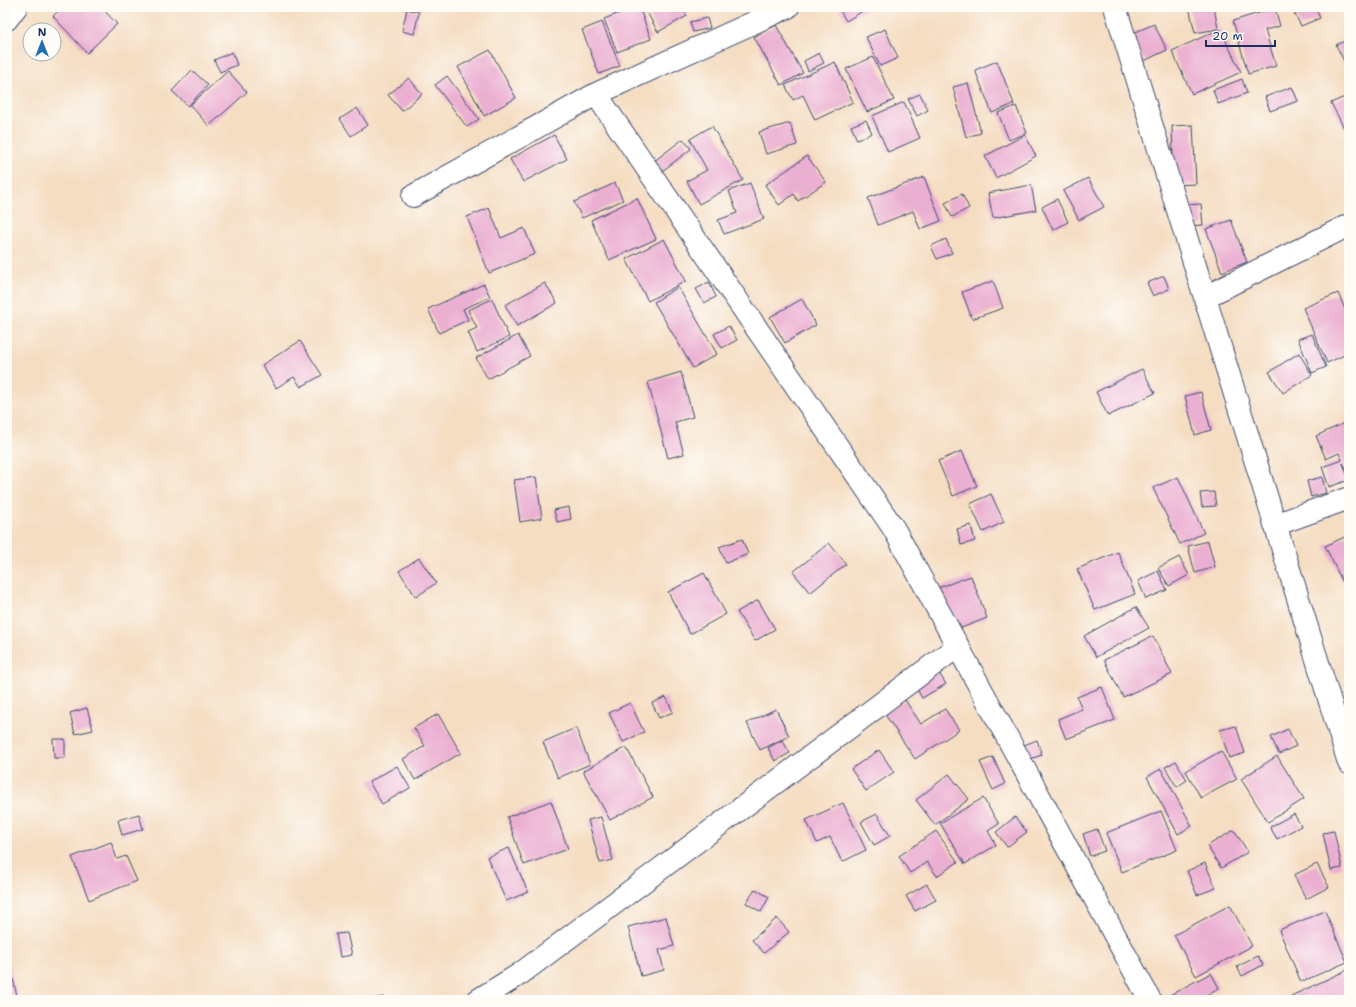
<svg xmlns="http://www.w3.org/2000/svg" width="1356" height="1007" font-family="'Shantell Sans',sans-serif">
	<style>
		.building { fill: #ebafd1 }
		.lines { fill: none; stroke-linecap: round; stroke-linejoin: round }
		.minor-casing { stroke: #3c496d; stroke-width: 24 }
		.minor { stroke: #fff; stroke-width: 22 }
	</style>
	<rect width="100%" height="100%" fill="#fdfcf7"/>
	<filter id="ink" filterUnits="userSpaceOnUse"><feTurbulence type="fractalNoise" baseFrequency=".025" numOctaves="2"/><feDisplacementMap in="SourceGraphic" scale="8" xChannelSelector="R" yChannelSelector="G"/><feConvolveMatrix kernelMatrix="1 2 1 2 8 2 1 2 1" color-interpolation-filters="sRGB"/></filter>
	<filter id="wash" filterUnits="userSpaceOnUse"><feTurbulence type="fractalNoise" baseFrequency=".012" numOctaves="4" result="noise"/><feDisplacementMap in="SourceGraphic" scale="16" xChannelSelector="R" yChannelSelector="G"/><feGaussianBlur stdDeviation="0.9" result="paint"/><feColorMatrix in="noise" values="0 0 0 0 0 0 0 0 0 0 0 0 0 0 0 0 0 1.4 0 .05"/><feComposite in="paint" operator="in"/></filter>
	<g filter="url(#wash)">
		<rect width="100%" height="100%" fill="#f5ddc2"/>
		<g id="blocks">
			<path class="building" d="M63,7H101L117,24L87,53L53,16Z
				M606,7H616L608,11Z
				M635,7H639L651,39L617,52L604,19Z
				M644,7H682L687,16L658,32Z
				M838,7H867L868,8L846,21Z
				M1189,7H1214L1218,29L1195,33Z
				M1291,7H1315L1320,18L1301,26Z
				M1275,8L1280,26L1265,30L1276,66L1248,74L1233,21Z
				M407,9L419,12L414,34L402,31Z
				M707,18L710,28L693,32L690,22Z
				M602,22L620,66L599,74L582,30Z
				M1154,24L1167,50L1144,61L1131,34Z
				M776,25L803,73L781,85L754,37Z
				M885,29L898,58L880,66L866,37Z
				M1220,29L1241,72L1192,94L1172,51Z
				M1349,39V69H1348L1336,45Z
				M490,50L516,98L484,116L458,67Z
				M232,52L237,65L220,72L214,60Z
				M819,53L824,63L808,71L804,61Z
				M873,57L894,100L867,112L846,69Z
				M997,61L1014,104L992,113L975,70Z
				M835,62L853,102L815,120L803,95L793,100L785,85Z
				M192,70L208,85L188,106L172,91Z
				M228,71L247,92L209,126L190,105Z
				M447,76L479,119L467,127L435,85Z
				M409,78L422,94L402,111L388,95Z
				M1242,79L1247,93L1218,104L1213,90Z
				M968,83L981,133L966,137L953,87Z
				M1292,87L1298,101L1270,111L1265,97Z
				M920,94L928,110L917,116L908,99Z
				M1349,95V126L1344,128L1331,103Z
				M904,102L920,138L888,152L872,116Z
				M1016,106L1027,133L1009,140L998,113Z
				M357,108L368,125L351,136L340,119Z
				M866,120L872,133L857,140L851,126Z
				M790,123L797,145L766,154L759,132Z
				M1193,125L1196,184L1174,185L1172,126Z
				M712,126L743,180L699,204L687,181L707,170L690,139Z
				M554,135L567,159L523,182L510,159Z
				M1025,135L1036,156L996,178L985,156Z
				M683,139L691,149L661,172L653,162Z
				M807,156L826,182L798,201L794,194L779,205L765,185Z
				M924,177L941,221L920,229L913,211L878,225L868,198Z
				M1088,178L1104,207L1079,220L1063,191Z
				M615,183L623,200L582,218L574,202Z
				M750,183L764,219L724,234L718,220L737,213L729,191Z
				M1031,185L1036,210L993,218L988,193Z
				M962,194L969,208L952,217L945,203Z
				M637,198L656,239L609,260L591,220Z
				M1057,199L1068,222L1053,230L1042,207Z
				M1201,204L1203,225L1185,226L1183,205Z
				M489,208L501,238L524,228L535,254L489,273L467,217Z
				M1231,220L1247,262L1222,272L1206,229Z
				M664,239L686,281L648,301L626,259Z
				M946,239L952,253L937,259L931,246Z
				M1164,276L1169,289L1153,296L1147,283Z
				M993,281L1003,308L972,319L962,292Z
				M709,282L716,297L704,303L696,289Z
				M545,283L557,303L517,326L505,305Z
				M484,284L490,297L463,309L468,320L439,333L428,309Z
				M678,287L717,354L693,368L654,302Z
				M1338,293L1349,318V353L1327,363L1303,308Z
				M492,299L509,337L477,352L468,332L477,328L468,310Z
				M802,299L816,325L785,343L770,317Z
				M729,326L737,340L722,348L714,334Z
				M1312,334L1326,367L1312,373L1298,339Z
				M518,335L530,356L488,379L476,358Z
				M300,341L322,375L301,387L294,377L276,388L262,365Z
				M1299,353L1312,375L1283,393L1269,372Z
				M1142,369L1155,393L1108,416L1096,392Z
				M681,372L693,417L675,422L684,454L668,458L648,382Z
				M1201,392L1211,430L1195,435L1185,396Z
				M1349,421V469L1347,470L1343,463L1349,480L1329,487L1322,467L1342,460L1339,453L1326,459L1316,436Z
				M962,451L977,486L953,496L938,461Z
				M536,477L542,518L520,522L514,480Z
				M1178,477L1204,533L1180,544L1153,488Z
				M1322,477L1326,493L1311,497L1307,481Z
				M1214,492L1216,506L1202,507L1200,493Z
				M991,494L1004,522L983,532L970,504Z
				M569,507L571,519L557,522L554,510Z
				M971,525L975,541L961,545L957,529Z
				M1349,535V578L1342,581L1325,546Z
				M742,539L748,554L726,563L719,547Z
				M1208,541L1215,567L1195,573L1188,546Z
				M829,543L846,564L810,593L793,572Z
				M1118,552L1135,594L1095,610L1077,569Z
				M1179,557L1189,575L1169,586L1158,568Z
				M419,558L436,583L416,597L399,571Z
				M1158,571L1167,590L1146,599L1138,581Z
				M704,573L726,614L690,634L668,592Z
				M971,576L987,618L951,632L935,589Z
				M758,600L775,629L755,641L737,612Z
				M1136,607L1149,628L1096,657L1084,636Z
				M1153,636L1172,674L1123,697L1104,660Z
				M937,670L946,684L922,698L914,684Z
				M1102,687L1115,720L1066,739L1058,719L1082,709L1077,697Z
				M666,697L673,712L659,718L652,703Z
				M905,700L921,724L945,709L959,730L915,759L884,713Z
				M630,703L644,732L623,742L609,713Z
				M87,708L93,730L75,734L70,713Z
				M776,709L789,736L760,750L747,723Z
				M438,714L461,753L415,780L403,759L425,746L414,728Z
				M1236,726L1245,753L1229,758L1220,730Z
				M576,728L590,764L558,778L543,742Z
				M1288,729L1296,746L1279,754L1271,737Z
				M53,739H65V758H54Z
				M782,740L790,753L775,761L768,748Z
				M1037,740L1042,755L1030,759L1024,745Z
				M626,747L653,797L610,820L583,771Z
				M879,750L894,772L866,791L851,769Z
				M1221,751L1237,779L1201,798L1186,771Z
				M1277,756L1304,799L1268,822L1241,779Z
				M993,757L1005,784L993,790L980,762Z
				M1176,761L1187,780L1177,787L1165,767Z
				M397,766L410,788L382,804L369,782Z
				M1161,769L1192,826L1178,834L1147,777Z
				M949,774L969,799L935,825L916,800Z
				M983,798L999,824L988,831L996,845L965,864L940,823Z
				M551,801L568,849L524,865L507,817Z
				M843,803L866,850L842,862L830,837L817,843L806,820Z
				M1161,811L1177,850L1122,872L1106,833Z
				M139,814L143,829L122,835L118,820Z
				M877,814L890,836L874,845L861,822Z
				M1294,814L1301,826L1277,839L1270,827Z
				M601,817L613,860L600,863L588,820Z
				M1015,817L1027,832L1007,847L996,832Z
				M1097,829L1105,851L1090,856L1083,834Z
				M1234,830L1248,852L1221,868L1207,846Z
				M936,831L958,862L937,876L927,862L910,873L899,856Z
				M1334,831L1342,868L1331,870L1323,833Z
				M111,842L117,859L126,856L137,881L89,900L72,857Z
				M509,848L528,892L506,901L487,857Z
				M1205,863L1216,888L1197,895L1187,871Z
				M1317,864L1329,887L1306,899L1294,875Z
				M927,884L936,900L915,911L906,896Z
				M755,889L769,897L761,912L746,903Z
				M1230,905L1252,946L1196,976L1174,935Z
				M1325,911L1347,962L1301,982L1279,930Z
				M666,917L674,946L659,950L664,970L641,976L628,927Z
				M777,918L789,932L764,953L752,940Z
				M347,933L352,955L340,957L336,934Z
				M1258,956L1263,965L1242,976L1237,967Z
				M7,958H8L18,1000H7Z
				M1347,970L1349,974V1000H1293L1291,996Z
				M1211,973L1219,988L1197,1000H1170L1168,996Z
				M384,997V1000H369V999Z"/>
		</g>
	</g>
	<g filter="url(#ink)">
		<use href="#blocks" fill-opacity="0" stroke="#3c496d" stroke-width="1"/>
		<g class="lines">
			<defs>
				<path id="minor" d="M1115,7L1349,763
					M7,19L16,7
					M596,94L894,529L1150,1000
					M413,196L596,94L788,7
					M1205,297L1349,225
					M1275,525L1349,498
					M478,1000L520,974L958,646"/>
			</defs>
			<use href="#minor" class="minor-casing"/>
			<use href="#minor" class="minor"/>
		</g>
	</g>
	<rect width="1356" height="1007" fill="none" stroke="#fdfcf7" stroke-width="24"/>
	<g transform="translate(42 42)"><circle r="19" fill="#fdfcf7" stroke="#a3aaba"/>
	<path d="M0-3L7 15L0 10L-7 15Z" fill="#1f6fb2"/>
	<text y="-6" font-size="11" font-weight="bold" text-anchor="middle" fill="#1b2f5e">N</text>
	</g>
	<path d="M1206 40v6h69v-6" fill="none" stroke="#1b2f5e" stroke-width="2"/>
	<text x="1212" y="40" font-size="12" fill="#1b2f5e" stroke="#fdfcf7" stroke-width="3" paint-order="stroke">20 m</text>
</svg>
